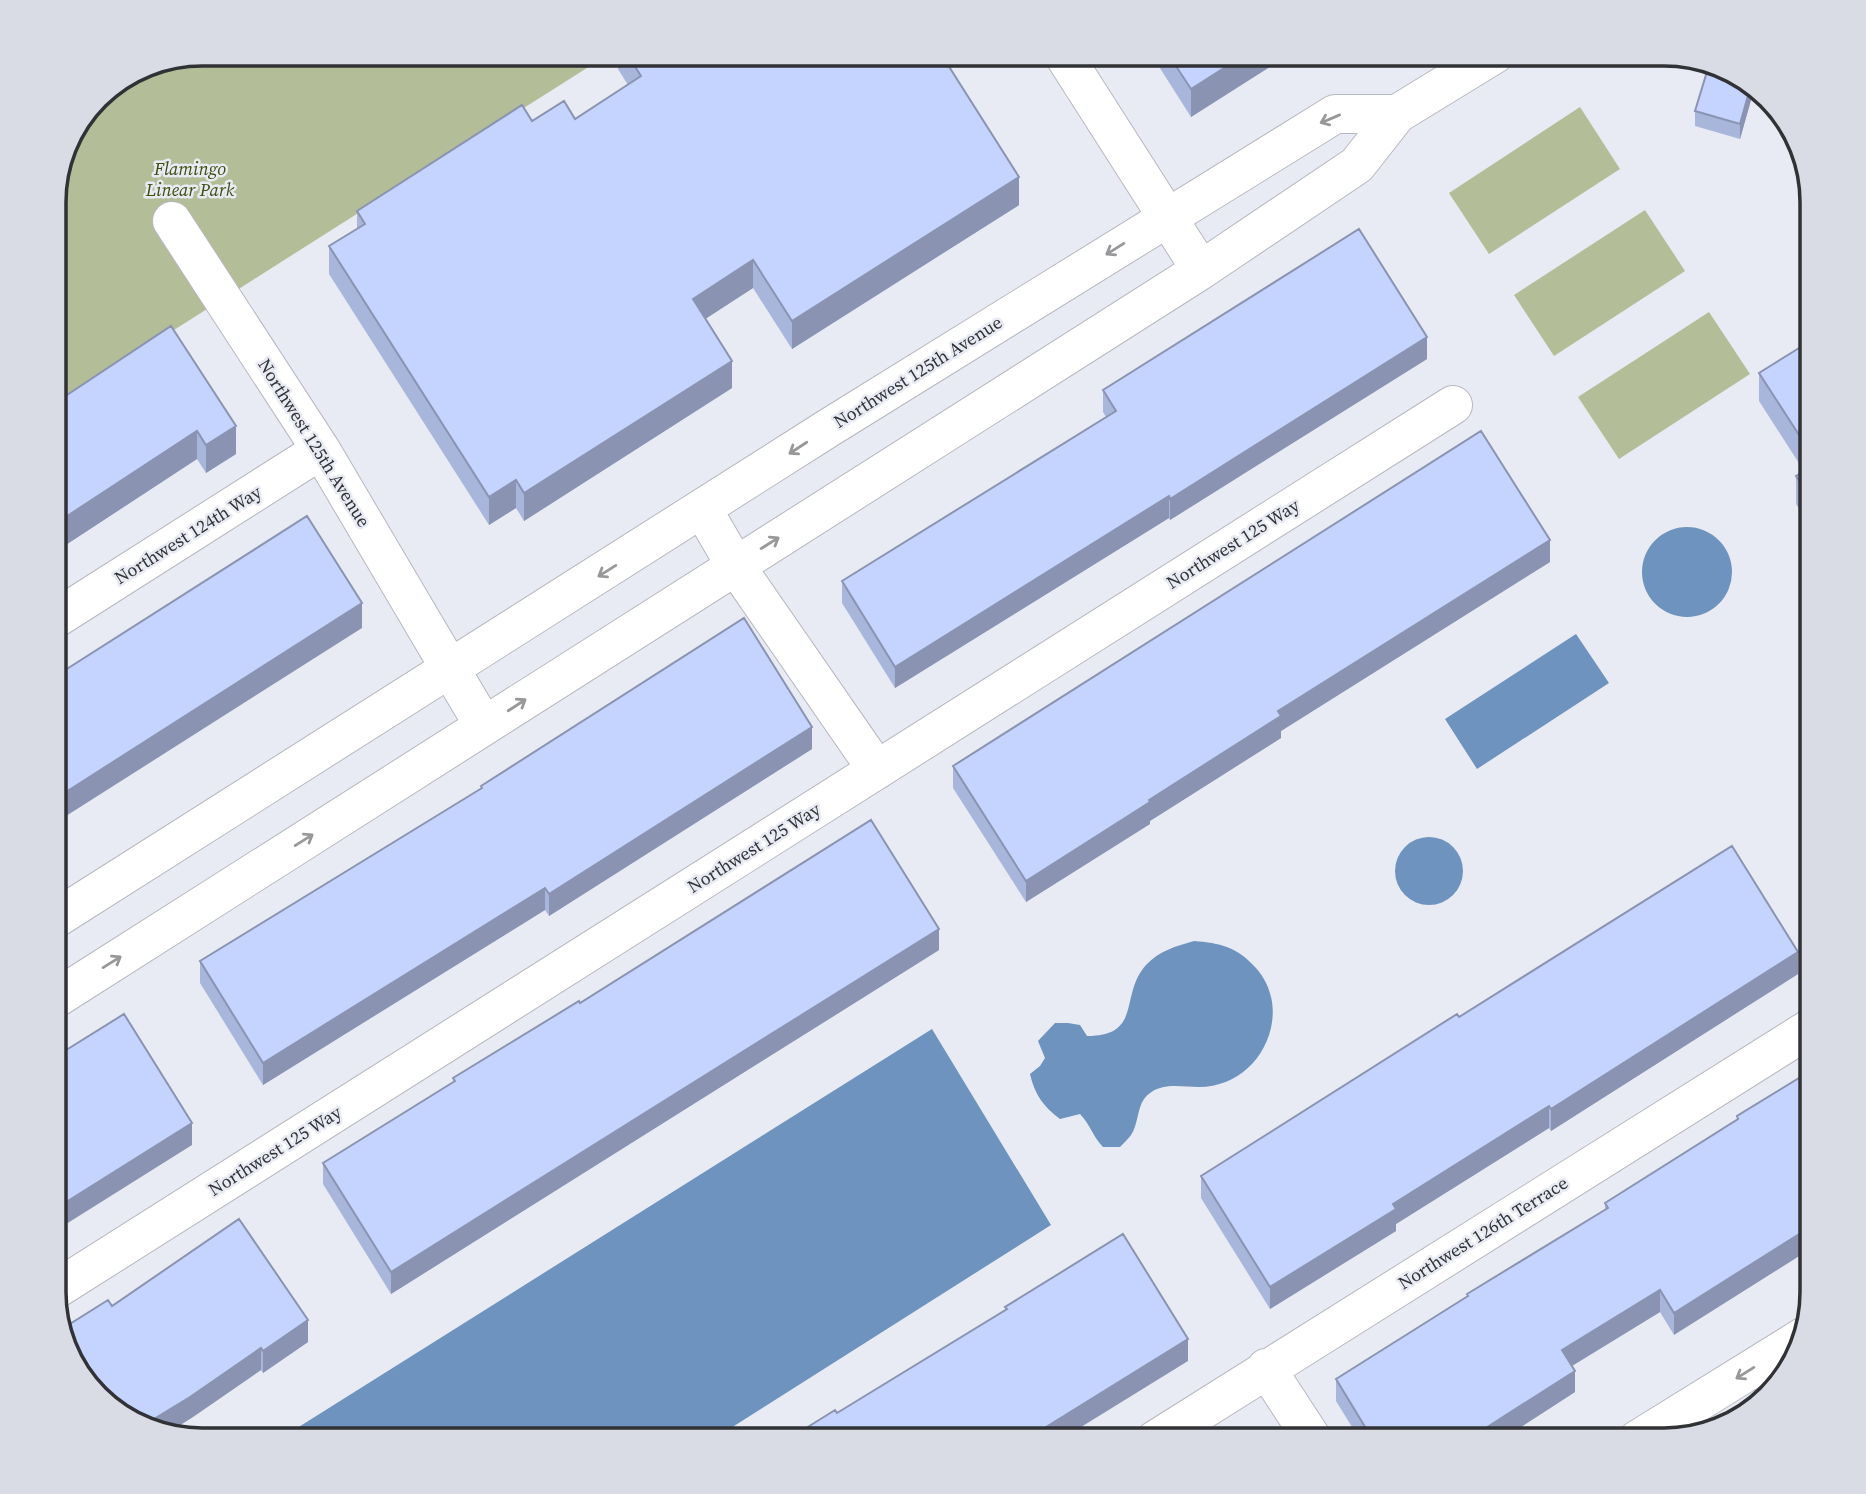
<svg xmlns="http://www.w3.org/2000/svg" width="1866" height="1494" font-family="'Source Serif 4',serif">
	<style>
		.green { fill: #b3bd98 }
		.water { fill: #6d93be }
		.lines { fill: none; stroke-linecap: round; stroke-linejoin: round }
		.minor-casing { stroke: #b5b8bf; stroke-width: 40 }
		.minor { stroke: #fff; stroke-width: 38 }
		.wall { fill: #a9b6db }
		.shaded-wall { fill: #8a94b2 }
		.building { fill: #c5d4ff; stroke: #8a94b2; stroke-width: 2 }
		.oneway { stroke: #98989a }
		.labels { text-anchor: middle; stroke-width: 5; stroke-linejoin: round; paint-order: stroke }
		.park-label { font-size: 18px; font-style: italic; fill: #404c0b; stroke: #e8ebf3 }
		.street-label { font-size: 18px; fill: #313235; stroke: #e8ebf3 }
		.rim { fill: none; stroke: #313235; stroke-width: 3.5 }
	</style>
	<rect width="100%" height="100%" fill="#e8ebf3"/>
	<path class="green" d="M203,54H609L103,375L55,401V192L70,137L104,91L146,65Z
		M1580,107L1620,169L1489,254L1449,193Z
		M1645,210L1685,271L1554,356L1514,295Z
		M1709,312L1750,374L1619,459L1578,397Z"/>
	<path class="water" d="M1642 572a45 45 0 1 1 90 0a45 45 0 1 1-90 0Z
		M1576,634L1609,683L1477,769L1445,719Z
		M1395 871a34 34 0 1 1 68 0a34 34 0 1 1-68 0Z
		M1194,941C1220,943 1237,947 1255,967C1269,982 1275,1002 1272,1022C1267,1058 1237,1087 1199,1087C1180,1087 1158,1081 1144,1099C1137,1109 1138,1125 1131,1135C1128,1139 1124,1143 1120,1147H1103C1093,1137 1090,1124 1080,1114L1060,1119C1043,1106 1035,1095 1030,1074L1040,1066L1045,1058L1038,1041L1055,1023H1068L1080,1025L1087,1036C1143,1036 1119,995 1146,965C1159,951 1176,946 1194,941Z
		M932,1029L1051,1225L712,1440H278Z"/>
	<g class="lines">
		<defs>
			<path id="minor" d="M1063,54L1201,270
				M172,221L321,450L484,726
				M703,510L735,565L877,770
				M55,619L321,450
				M55,919L830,427L1335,114H1397
				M55,999L1201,270L1357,165L1397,114L1495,54
				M55,1290L1453,405
				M1266,1368L1313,1440
				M1155,1440L1812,1027
				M1637,1440L1803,1337"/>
		</defs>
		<use href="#minor" class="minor-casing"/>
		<use href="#minor" class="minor"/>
	</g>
	<path class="wall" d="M618,54H941L1019,205L792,349L753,288L705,319L732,388L524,521L516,508L489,525L329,274V246L357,229V211L532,121L575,119L628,85L618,69Z
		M1151,54H1290L1191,117Z
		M1753,86V93L1740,139L1695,126V111Z
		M171,326L236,454L206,473L197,459L55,552V403Z
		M1812,340V528L1796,504V476L1804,471L1759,401V373Z
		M1427,359L1170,520L1169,518L895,688L842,603V581L1106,417L1103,412V390Z
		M1550,562L1281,731V738L1150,821V824L1026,902L953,788V766Z
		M812,749L549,916L545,910L263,1085L200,983V961L481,789V786Z
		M939,950L391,1294L323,1184V1163L453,1082V1078L580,1003Z
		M1798,974L1551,1131L1549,1128L1396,1224V1231L1270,1309L1201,1198V1176L1459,1017Z
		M1812,1070L1674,1335L1660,1312L1572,1366L1575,1392L1501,1440H1360L1336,1401V1379L1467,1297V1294L1605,1210V1203L1737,1120V1116Z
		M112,1306L308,1342L263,1373L261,1370L190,1419Z"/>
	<path class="shaded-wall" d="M1246,54H1290L1191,117V89Z
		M1751,85L1753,86V93L1740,139V124Z
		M1019,177V205L792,349V321Z
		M753,260V288L693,327V299Z
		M1427,337V359L1170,520V499Z
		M732,361V388L524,521V493Z
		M236,426V454L206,473V445Z
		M197,431V459L55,552V524Z
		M516,480V508L489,525V497Z
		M1169,496V518L895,688V667Z
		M1550,540V562L1281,731V738L1150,821V824L1026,902V881L1149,800L1278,711Z
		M362,603V628L55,823V799Z
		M812,727V749L549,916V894Z
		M545,888V910L263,1085V1063Z
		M939,929V950L391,1294V1272Z
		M1798,952V974L1551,1131V1109Z
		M1549,1106V1128L1396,1224V1231L1270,1309V1287L1393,1204Z
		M192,1123V1145L55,1231V1209Z
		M1812,1226V1248L1674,1335V1313Z
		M1660,1290V1312L1562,1372V1350Z
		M308,1320V1342L263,1373V1351Z
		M1188,1339V1361L1060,1440H1034L1046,1427Z
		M261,1348V1370L190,1419L166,1434L155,1432L144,1425Z
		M1575,1371V1392L1501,1440H1467Z"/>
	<path class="building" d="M627,54H941L1019,177L792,321L753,260L693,299L732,361L524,493L516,480L489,497L329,246L365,224L357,211L522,105L532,121L564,101L575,119L641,76Z
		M1168,54H1246L1191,89Z
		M1709,65L1723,69L1751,85L1740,124L1695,111Z
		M1359,229L1427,337L1170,499L1169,496L895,667L842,581L1116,411L1103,390Z
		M171,326L236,426L206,445L197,431L55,524V403Z
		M1812,340V455L1759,373Z
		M1481,431L1550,540L1278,711L1281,716L1149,800L1150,802L1026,881L953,766Z
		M1812,466V500L1796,476Z
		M307,516L362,603L55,799V683L62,678L59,674Z
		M744,618L812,727L549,894L545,888L263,1063L200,961L482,788L481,786Z
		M871,820L939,929L391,1272L323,1163L455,1081L453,1078L579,1001L580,1003Z
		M1732,846L1798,952L1551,1109L1549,1106L1393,1204L1396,1209L1270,1287L1201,1176L1457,1014L1459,1017Z
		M124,1014L192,1123L55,1209V1057Z
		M1812,1070V1226L1674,1313L1660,1290L1562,1350L1575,1371L1467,1440H1373L1336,1379L1468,1296L1467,1294L1608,1208L1605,1203L1738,1119L1737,1116Z
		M239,1219L308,1320L263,1351L261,1348L190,1397L144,1425L105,1403L70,1357L62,1329L108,1300L112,1306Z
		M1123,1234L1188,1339L1046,1427L1048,1431L1034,1440H787L835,1410L837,1413L1007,1309L1005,1307Z"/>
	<defs><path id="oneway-shaft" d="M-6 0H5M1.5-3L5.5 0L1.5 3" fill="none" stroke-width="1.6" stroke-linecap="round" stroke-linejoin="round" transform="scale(1.75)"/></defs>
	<g class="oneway">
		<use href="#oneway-shaft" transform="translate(1330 119) rotate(157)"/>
		<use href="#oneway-shaft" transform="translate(1115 249) rotate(148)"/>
		<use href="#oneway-shaft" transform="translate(798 448) rotate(147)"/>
		<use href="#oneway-shaft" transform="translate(770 543) rotate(-32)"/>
		<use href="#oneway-shaft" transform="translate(607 571) rotate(148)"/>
		<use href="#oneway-shaft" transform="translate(517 705) rotate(-33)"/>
		<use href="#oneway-shaft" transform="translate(304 840) rotate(-32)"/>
		<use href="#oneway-shaft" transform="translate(112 962) rotate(-32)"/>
		<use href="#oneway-shaft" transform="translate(1745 1373) rotate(148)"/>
	</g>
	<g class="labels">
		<g class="park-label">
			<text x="190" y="175">Flamingo<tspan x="190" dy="21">Linear Park</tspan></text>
		</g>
		<g class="street-label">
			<text transform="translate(918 372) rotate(-32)" y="6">Northwest 125th Avenue</text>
			<text transform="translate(314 443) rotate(58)" y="6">Northwest 125th Avenue</text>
			<text transform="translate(188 535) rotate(-32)" y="6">Northwest 124th Way</text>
			<text transform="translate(1233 544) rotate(-32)" y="6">Northwest 125 Way</text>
			<text transform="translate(754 848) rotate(-32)" y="6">Northwest 125 Way</text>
			<text transform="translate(275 1151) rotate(-32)" y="6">Northwest 125 Way</text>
			<text transform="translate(1483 1233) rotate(-32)" y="6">Northwest 126th Terrace</text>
		</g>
	</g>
	<path d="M0 0H1866V1494H0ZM202 66H1664A136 136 0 0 1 1800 202V1292A136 136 0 0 1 1664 1428H202A136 136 0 0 1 66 1292V202A136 136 0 0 1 202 66Z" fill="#d9dce4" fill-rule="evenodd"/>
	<path class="rim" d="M202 66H1664A136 136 0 0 1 1800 202V1292A136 136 0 0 1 1664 1428H202A136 136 0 0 1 66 1292V202A136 136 0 0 1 202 66Z"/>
</svg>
